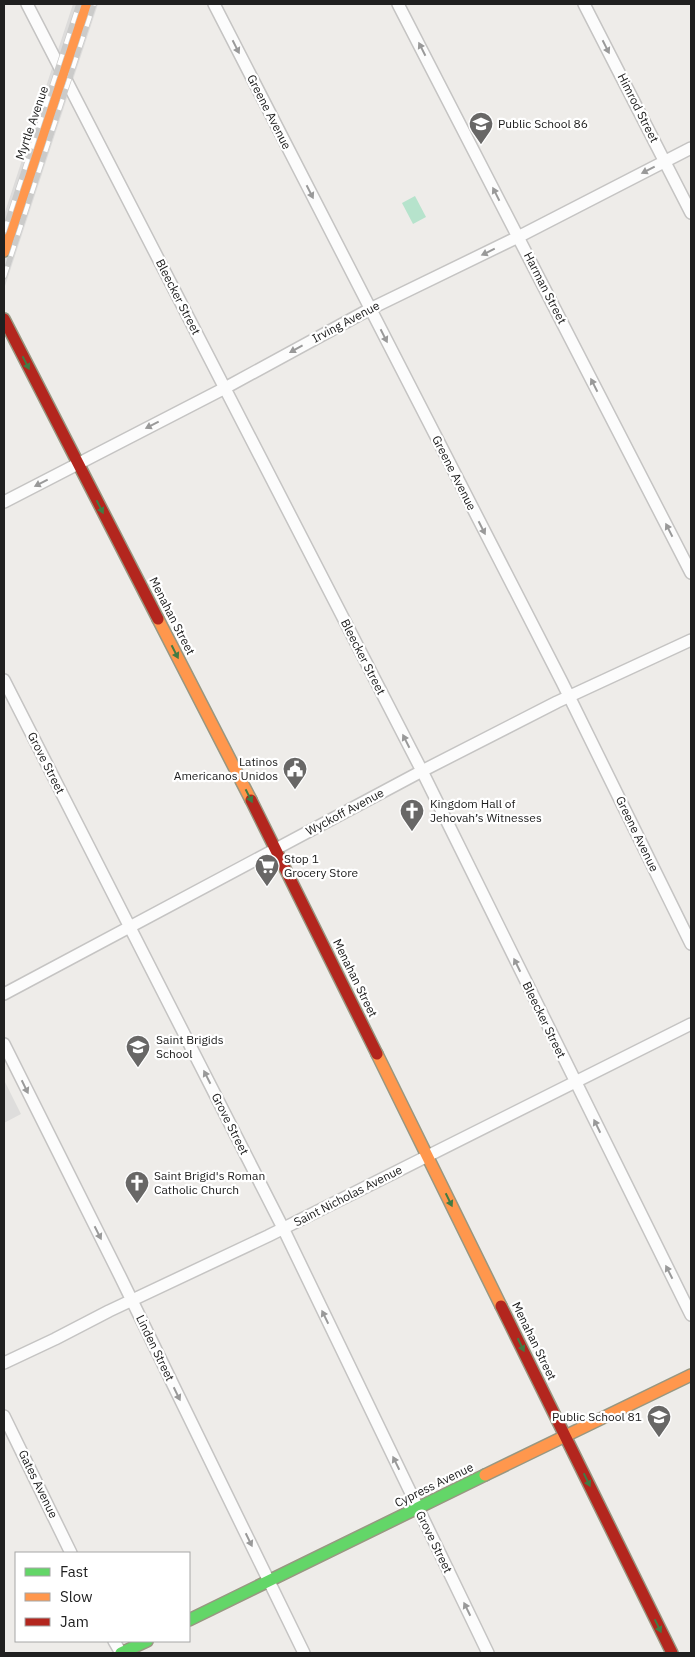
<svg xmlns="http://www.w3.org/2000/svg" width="695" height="1657" font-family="'IBM Plex Sans',sans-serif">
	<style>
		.pitch { fill: #b6e3cc }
		.parking { fill: #dedddc }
		.pier { fill: #dddcdb }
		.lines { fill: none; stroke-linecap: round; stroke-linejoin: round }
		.street-casing { stroke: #c5c4c3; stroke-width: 14 }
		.fast-casing { stroke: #989781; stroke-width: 14 }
		.slow-casing { stroke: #989781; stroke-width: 14 }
		.jam-casing { stroke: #989781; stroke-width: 14 }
		.street { stroke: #fcfcfc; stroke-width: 11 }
		.fast { stroke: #63d668; stroke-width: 11 }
		.slow { stroke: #ff974d; stroke-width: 11 }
		.jam { stroke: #b3261e; stroke-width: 11 }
		.rail-casing { stroke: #cbcbca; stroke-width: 5.5 }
		.rail { stroke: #fff; stroke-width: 4; stroke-dasharray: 11; stroke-linecap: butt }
		.oneway { fill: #999 }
		.oneway2 { fill: #427b44 }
		.labels { text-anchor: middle; stroke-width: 4.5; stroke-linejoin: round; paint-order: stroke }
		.street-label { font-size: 12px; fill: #202020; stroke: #fff }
		.poi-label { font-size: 12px; fill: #202020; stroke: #fff; text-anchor: start }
	</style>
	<rect width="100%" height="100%" fill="#eeece9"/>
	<path class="pitch" d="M415,196L426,217L413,224L402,203Z"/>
	<path class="parking" d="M4,1080L21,1114L4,1123Z"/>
	<path class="pier" d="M73,4H98L4,289V215Z"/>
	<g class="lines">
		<defs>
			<path id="street" d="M27,4L422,771L691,1315
				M214,4L562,682L691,944
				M398,4L691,573
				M584,4L691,213
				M4,502L225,388L370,309L518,237L691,148
				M4,680L283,1228L488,1653
				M4,994L422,771L557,702L691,640
				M4,1044L120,1276L304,1653
				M4,1363L55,1339L109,1311L268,1236L691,1024
				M4,1416L71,1553
				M114,1641L121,1653"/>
			<path id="fast" d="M189,1620L485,1475
				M121,1653L147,1641"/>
			<path id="slow" d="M4,251L86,4
				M158,619L251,800
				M377,1054L501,1306
				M485,1475L691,1375"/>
			<path id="jam" d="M4,319L158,619
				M251,800L377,1054
				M501,1306L672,1653"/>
		</defs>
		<use href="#street" class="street-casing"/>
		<use href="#fast" class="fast-casing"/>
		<use href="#slow" class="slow-casing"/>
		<use href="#jam" class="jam-casing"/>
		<use href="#street" class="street"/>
		<use href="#fast" class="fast"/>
		<use href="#slow" class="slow"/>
		<use href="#jam" class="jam"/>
		<defs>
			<path id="rail" d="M4,232L79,4
				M4,277L94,4"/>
		</defs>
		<use href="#rail" class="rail-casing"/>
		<use href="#rail" class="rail"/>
	</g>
	<defs><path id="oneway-solid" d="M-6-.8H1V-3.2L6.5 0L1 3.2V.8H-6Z" transform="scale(1.25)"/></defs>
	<g class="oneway">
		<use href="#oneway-solid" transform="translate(236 47) rotate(63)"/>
		<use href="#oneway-solid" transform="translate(606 47) rotate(63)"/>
		<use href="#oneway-solid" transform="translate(422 49) rotate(-117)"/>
		<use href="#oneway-solid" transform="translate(648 170) rotate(153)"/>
		<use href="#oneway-solid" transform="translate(310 192) rotate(63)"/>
		<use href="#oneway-solid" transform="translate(496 194) rotate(-117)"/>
		<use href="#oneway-solid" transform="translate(488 252) rotate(154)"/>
		<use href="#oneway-solid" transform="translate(384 336) rotate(63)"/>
		<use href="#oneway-solid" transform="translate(296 349) rotate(151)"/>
		<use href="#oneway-solid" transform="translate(594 385) rotate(-117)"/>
		<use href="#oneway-solid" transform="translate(152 425) rotate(153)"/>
		<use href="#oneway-solid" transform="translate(41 483) rotate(153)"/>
		<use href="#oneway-solid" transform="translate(482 528) rotate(63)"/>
		<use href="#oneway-solid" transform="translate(669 530) rotate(-117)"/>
		<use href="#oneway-solid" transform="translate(406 741) rotate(-117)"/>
		<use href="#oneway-solid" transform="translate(517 965) rotate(-116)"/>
		<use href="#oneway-solid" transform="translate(207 1077) rotate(-117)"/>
		<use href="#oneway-solid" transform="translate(25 1087) rotate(64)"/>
		<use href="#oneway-solid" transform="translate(597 1126) rotate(-116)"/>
		<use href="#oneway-solid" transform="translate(98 1233) rotate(63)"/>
		<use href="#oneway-solid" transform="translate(669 1272) rotate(-117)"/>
		<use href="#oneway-solid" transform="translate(325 1317) rotate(-116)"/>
		<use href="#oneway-solid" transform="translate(177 1394) rotate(64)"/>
		<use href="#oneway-solid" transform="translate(396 1463) rotate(-116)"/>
		<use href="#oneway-solid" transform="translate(249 1540) rotate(64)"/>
		<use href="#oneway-solid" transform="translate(467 1609) rotate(-116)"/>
	</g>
	<g class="oneway2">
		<use href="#oneway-solid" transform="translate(26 363) rotate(63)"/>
		<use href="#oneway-solid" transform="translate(100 507) rotate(63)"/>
		<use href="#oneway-solid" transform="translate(175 652) rotate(63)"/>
		<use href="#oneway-solid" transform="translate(249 796) rotate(63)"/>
		<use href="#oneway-solid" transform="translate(449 1200) rotate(64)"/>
		<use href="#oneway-solid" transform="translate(521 1345) rotate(64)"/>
		<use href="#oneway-solid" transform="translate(587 1480) rotate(64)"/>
		<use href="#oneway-solid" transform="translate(658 1626) rotate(64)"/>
	</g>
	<defs>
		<symbol id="school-pin" viewBox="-11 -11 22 30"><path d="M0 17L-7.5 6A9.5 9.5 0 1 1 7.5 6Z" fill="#686766" stroke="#fff"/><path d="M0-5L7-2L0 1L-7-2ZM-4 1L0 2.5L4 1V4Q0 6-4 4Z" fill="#fff"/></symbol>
		<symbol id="civic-pin" viewBox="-11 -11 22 30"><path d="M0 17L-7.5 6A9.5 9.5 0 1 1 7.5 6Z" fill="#686766" stroke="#fff"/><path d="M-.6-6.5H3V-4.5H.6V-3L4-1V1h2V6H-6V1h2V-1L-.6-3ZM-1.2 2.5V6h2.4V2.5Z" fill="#fff"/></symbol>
		<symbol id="church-pin" viewBox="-11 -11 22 30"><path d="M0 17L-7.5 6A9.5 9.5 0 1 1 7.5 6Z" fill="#686766" stroke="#fff"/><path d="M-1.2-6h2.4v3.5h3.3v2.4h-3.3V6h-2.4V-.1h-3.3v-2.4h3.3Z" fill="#fff"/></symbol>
		<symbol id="supermarket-pin" viewBox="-11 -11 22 30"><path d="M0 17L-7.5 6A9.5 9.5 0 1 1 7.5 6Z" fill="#686766" stroke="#fff"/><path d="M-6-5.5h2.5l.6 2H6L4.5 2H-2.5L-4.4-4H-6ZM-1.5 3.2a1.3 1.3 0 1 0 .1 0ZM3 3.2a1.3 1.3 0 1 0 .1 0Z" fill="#fff"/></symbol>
	</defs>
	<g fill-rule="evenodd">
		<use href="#school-pin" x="467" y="110" width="28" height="38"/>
		<use href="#civic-pin" x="281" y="755" width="28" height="38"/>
		<use href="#church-pin" x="398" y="797" width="28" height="38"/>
		<use href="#supermarket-pin" x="253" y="852" width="28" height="38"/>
		<use href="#school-pin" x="124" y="1033" width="28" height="38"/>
		<use href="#church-pin" x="123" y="1169" width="28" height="38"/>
		<use href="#school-pin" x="645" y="1403" width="28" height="38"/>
	</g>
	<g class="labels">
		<g class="street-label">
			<text transform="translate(638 108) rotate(63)" y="4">Himrod Street</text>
			<text transform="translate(269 112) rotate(63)" y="4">Greene Avenue</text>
			<text transform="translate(32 123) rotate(-71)" y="4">Myrtle Avenue</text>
			<text transform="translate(545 288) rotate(63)" y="4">Harman Street</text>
			<text transform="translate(178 297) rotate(63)" y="4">Bleecker Street</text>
			<text transform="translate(346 322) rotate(-28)" y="4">Irving Avenue</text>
			<text transform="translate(454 473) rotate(63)" y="4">Greene Avenue</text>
			<text transform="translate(172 616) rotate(63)" y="4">Menahan Street</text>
			<text transform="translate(363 657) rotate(63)" y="4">Bleecker Street</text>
			<text transform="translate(46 763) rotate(63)" y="4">Grove Street</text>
			<text transform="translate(345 812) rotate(-28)" y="4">Wyckoff Avenue</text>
			<text transform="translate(637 834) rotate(64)" y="4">Greene Avenue</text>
			<text transform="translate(355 978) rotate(64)" y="4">Menahan Street</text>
			<text transform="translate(544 1020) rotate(64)" y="4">Bleecker Street</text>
			<text transform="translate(230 1124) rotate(63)" y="4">Grove Street</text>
			<text transform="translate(348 1196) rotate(-27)" y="4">Saint Nicholas Avenue</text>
			<text transform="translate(534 1341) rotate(64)" y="4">Menahan Street</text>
			<text transform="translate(155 1348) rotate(64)" y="4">Linden Street</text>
			<text transform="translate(38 1484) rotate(64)" y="4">Gates Avenue</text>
			<text transform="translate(434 1485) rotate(-26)" y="4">Cypress Avenue</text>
			<text transform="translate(434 1542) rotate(64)" y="4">Grove Street</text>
		</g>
		<g class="poi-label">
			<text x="498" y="128">Public School 86</text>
			<text x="278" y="766" text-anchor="end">Latinos<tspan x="278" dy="14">Americanos Unidos</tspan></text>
			<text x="430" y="808">Kingdom Hall of<tspan x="430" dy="14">Jehovah’s Witnesses</tspan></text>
			<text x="284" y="863">Stop 1<tspan x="284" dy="14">Grocery Store</tspan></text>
			<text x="156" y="1044">Saint Brigids<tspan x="156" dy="14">School</tspan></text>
			<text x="154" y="1180">Saint Brigid's Roman<tspan x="154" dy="14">Catholic Church</tspan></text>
			<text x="642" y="1421" text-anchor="end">Public School 81</text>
		</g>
	</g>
	<rect width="695" height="1657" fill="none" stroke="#202020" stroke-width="10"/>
	<rect x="15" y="1552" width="175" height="90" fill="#ffffff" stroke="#a6a6a6"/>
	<rect x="25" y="1568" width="25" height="8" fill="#63d668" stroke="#a6a6a6"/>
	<text x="60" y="1577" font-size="15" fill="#202020">Fast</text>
	<rect x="25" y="1593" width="25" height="8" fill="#ff974d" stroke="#a6a6a6"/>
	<text x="60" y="1602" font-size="15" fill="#202020">Slow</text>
	<rect x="25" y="1618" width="25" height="8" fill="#b3261e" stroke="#a6a6a6"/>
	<text x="60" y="1627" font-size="15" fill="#202020">Jam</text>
</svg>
